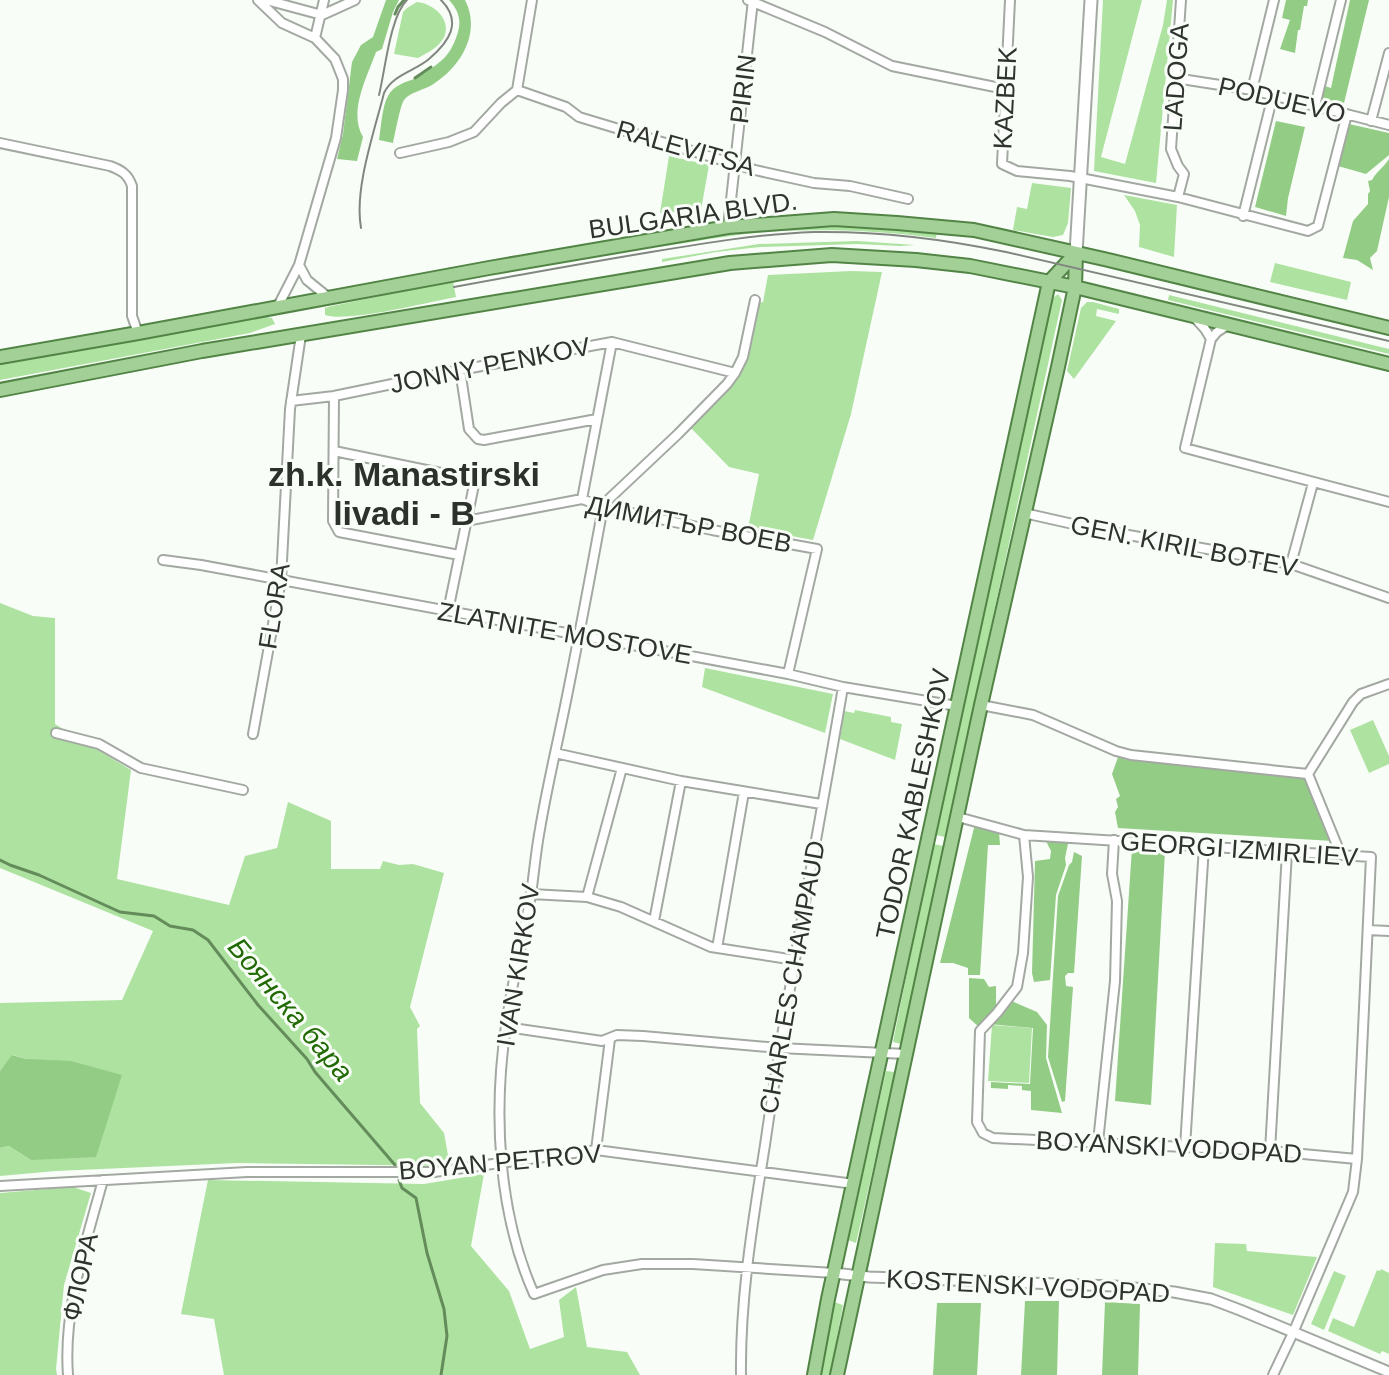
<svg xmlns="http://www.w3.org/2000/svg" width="1389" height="1375" font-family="Arial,sans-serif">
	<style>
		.green { fill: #aee2a1 }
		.forest { fill: #93cc85 }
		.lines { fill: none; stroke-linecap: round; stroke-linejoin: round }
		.stream { stroke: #648c5a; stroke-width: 3 }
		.minor-casing { stroke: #a3a9a2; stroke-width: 12 }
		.tertiary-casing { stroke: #a3a9a2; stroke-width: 13 }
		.secondary-casing { stroke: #a3a9a2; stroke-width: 15 }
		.primary-casing { stroke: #528446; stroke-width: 16 }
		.minor { stroke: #fff; stroke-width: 8 }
		.tertiary { stroke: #fff; stroke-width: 9 }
		.secondary { stroke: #fff; stroke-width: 11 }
		.primary { stroke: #a3d097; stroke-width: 12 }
		.tram { stroke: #828681; stroke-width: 2 }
		.labels { text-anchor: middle; stroke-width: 6; stroke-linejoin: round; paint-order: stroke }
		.street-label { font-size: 26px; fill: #30322f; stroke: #f8fef7 }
		.water-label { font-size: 28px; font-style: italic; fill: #206903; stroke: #f8fef7 }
		.district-label { font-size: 34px; font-weight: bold; fill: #2d312c; stroke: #f8fef7 }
	</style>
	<rect width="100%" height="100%" fill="#f8fef7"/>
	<path class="green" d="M1103,0H1142L1101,157L1125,164L1163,25L1167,0H1173L1156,183L1094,171Z
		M417,2C437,4 456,25 440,43C434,50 425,54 418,58L394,54L403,12L407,8Z
		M669,156L709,165L701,210L660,213Z
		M1032,183L1071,188L1068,223L1063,235L1053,237L1013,230L1017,207L1027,209Z
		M1124,195L1177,205L1174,257L1139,247L1140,225L1135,211Z
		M865,226L937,232L936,238C884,231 834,229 781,231C740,233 699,241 658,247V244L729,233L778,228Z
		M857,241L915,245L900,246L857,244L760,247L716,252L662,262V259L759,244Z
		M1275,263L1351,282L1347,300L1270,282Z
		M851,271L882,272L851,414L813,540L748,528L759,474L729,467L689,426L734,381L745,365L757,303L763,302L768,275Z
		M453,281L456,297C429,302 347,323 325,315V308L332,306Z
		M1058,294L1062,300L945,837L936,835L1053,298Z
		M1169,295L1389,349V354L1168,300Z
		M1087,302H1093L1119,309V314L1097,309L1096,316L1116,321L1074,379L1067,371L1081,308Z
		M260,316L272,318L275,324L250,333L0,380V364Z
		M0,577L55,599V724L131,770L117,879L229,905L245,856L277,848L288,802L331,821V869H380L383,861L399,865L413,864L444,873L410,1007L420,1026L417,1029L420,1103L444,1133L450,1166L237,1163L56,1171L0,1176V1148L9,1146L31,1160L26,1059L13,1055L0,1071V1003L122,1000L153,931L0,868V603L33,616L55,618V599Z
		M705,668L833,694L825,733L702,687Z
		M855,710L891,717V722L902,724L895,760L840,739L844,711L854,713Z
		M1373,720L1389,756V764L1369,773L1350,730Z
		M933,844L944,846L901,1044L893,1042Z
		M992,1025L1032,1028L1029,1083L988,1081Z
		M886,1071L895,1072L856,1243L848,1240Z
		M484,1174L471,1246L509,1291L530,1349L564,1337L559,1300L576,1287L587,1347L627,1352L640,1375H224L214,1319L181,1314L208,1180L424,1184Z
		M73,1187L91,1193L64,1285L56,1369L57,1375H0V1193Z
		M1215,1243L1246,1244L1247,1251L1317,1257L1293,1315L1213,1287Z
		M1381,1269L1389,1273V1354L1382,1351L1380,1354L1328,1331L1333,1318L1354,1327L1377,1270L1380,1271Z
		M1334,1271L1346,1276L1324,1330L1311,1324Z
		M834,1302L843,1305L830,1375H820Z"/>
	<path class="forest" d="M386,0H399L393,12L382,49L376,52C367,77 348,112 363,137L357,161L337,159L343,134L352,62L361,45L373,37Z
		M449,0H465C482,33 460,68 432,85C424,90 410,92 404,100C400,106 395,134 393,143L379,140C381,128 382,106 388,96C393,86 405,82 414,79C415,79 423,74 425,73C442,61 450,56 457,35C462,21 459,11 449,0Z
		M1286,0H1308L1307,6H1304L1300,30H1298L1295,53L1280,49L1290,20L1282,18Z
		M1350,0H1369L1344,103L1336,102L1335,110L1317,105L1322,85L1331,88Z
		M1276,121L1305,127L1288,198L1286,216L1255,207Z
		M1349,124L1389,133V155L1366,174L1338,166Z
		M1389,159V197L1377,251L1370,258L1373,270L1357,260L1343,258L1353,221L1368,204V194L1370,191L1368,181L1372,180C1377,171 1384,167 1389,159Z
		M1118,757L1127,760L1306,776L1333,841L1118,828L1115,812L1118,807L1116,799L1120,796L1112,774Z
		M975,824L999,832L1000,845H988L980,975H968V968L953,963H940Z
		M1069,839L1065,858L1066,865L1056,895L1050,980L1034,982L1032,973L1035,861L1050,859L1051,851L1046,841Z
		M1147,846L1165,852L1151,1105L1115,1101L1132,848Z
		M1074,852L1082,856L1074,973H1068L1065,976L1066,986L1073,987L1065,1101L1062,1102L1048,1057L1058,896L1069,865L1072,862Z
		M969,978L984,979L989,987L996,986V1013L980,1028L969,1018Z
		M1009,1000L1037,1012L1047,1025L1046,1058L1062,1113L1031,1110V1091L1022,1090V1086L1008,1085V1089L991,1088V1082L1030,1084L1033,1028L989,1024Z
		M12,1055L26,1059L71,1061L122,1075L96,1157L31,1160L9,1146L0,1148V1071Z
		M1025,1301H1059L1057,1375H1021Z
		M1105,1302L1140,1304L1138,1375H1102Z
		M937,1303H981L977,1375H933Z"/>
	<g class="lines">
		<path class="stream" d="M395,14L398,7L404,0
			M415,78L431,67
			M0,860L10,865L39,875L120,912L154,916L170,926L193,930L208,940L258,1005L307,1059L315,1072L395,1165
			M399,1180L402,1188L416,1198L427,1253L444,1309L447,1336L441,1375"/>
		<defs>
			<path id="minor" d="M258,0L282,23L315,38L335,59L343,79V90L336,138L299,265L277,308
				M266,0L322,15
				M748,0L825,32L892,66L1005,89
				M1010,0L1002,164L1017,171L1070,176L1178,197L1308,231L1318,226L1347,114
				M322,15L355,0
				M315,38L324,0
				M1175,78L1252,90L1389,125
				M517,90L566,107L579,117L755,170L814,183L850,186L908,199
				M1252,90L1274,0
				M1315,106L1341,0
				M1371,121L1389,53
				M0,143L110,166C121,170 128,174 132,186V316L138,333
				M400,153L449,142L474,132L501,103L517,90L532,0
				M1178,197L1184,174L1178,166L1171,149L1181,0
				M1243,216L1273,95
				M728,227L753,0
				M299,265L307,280L329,298
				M755,300L743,357L735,373L727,384L678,434L610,498L603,507C592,567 581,626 569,686C560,733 548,781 540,829C536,850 534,873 531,895C523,938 512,982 506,1026C493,1113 498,1213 534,1294L603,1270L642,1264H693L834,1273
				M1195,318L1205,329L1211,339
				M1228,325L1217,332L1211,339L1185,448L1389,502
				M460,370L469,429L478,439L484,440L597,419
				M334,396L333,521L339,532L459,555
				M291,401L334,396L460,370L612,342L735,373
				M334,451L475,480L448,611
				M582,499L612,342
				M1024,513L1095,529L1291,564L1389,598
				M466,521L582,499L603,507L712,530L817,549L788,674
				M163,560L201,565L788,674L843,687L957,706
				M1291,564L1313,483
				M981,705L1033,715L1116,751L1131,755L1308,774
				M56,733L99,744L141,768L243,790
				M253,734L281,580L290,409L301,335
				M555,753L681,781L821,804
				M1308,774L1353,702L1361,694L1389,684
				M1308,774L1341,855
				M958,817L1024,835L1371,857L1357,1159L1353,1192L1293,1333L1273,1375
				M1024,835L1028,877L1023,953L1017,987L997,1013L980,1031L977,1122L983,1133L993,1138L1270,1151L1357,1159
				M531,894L587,897L621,907L711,947L795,960
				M587,897L622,768
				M654,921L681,781
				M1368,930L1389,931
				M717,948L744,792
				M506,1027L602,1041L617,1035L643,1036L779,1048L906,1054
				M1098,1142L1115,981L1117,901L1112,874L1114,840
				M1185,1147L1204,846
				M596,1150L610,1039
				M1270,1151L1287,852
				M0,1186L247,1172H434L596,1150L854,1184
				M68,1375C63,1309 86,1243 103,1180
				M741,1375C740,1298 753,1220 765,1145C787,991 817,840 843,687"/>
			<path id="tertiary" d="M834,1273L869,1277L1114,1286L1174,1292L1211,1299L1240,1310L1389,1372"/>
			<path id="secondary" d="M1076,253L1091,0"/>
			<path id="primary" d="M0,357L138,333L489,268L728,227L834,219L897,223L974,230L1104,259L1389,328
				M0,390L202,351L730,263L832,255L916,260L970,266L1075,287L1389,364
				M814,1375L828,1299L1049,282L1076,253
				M837,1375L981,705L1058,367L1075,287L1076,253"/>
		</defs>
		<use href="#minor" class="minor-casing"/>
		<use href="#tertiary" class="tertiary-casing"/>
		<use href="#secondary" class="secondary-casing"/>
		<use href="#primary" class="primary-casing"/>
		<use href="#minor" class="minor"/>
		<use href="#tertiary" class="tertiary"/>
		<use href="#secondary" class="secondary"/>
		<use href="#primary" class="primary"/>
		<path class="tram" d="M379,95C385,71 390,16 407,0
			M361,228C354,189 374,133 384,93C392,75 415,71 429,59C449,42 463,22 441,0
			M454,287C519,275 585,263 651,252C705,243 759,234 814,232C878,231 944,239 1006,252L1389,341"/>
	</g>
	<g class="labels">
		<g class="street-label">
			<text transform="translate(1176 77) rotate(-86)" y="9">LADOGA</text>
			<text transform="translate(743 89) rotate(-83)" y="9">PIRIN</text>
			<text transform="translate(1005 98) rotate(-87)" y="9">KAZBEK</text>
			<text transform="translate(1282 100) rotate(13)" y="9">PODUEVO</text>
			<text transform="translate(686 148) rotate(16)" y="9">RALEVITSA</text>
			<text transform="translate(693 215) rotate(-8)" y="9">BULGARIA BLVD.</text>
			<text transform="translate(490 365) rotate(-11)" y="9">JONNY PENKOV</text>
			<text transform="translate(689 524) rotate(11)" y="9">ДИМИТЪР ВОЕВ</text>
			<text transform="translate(1184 546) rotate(11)" y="9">GEN. KIRIL BOTEV</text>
			<text transform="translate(274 606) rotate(-81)" y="9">FLORA</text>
			<text transform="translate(565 633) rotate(10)" y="9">ZLATNITE MOSTOVE</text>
			<text transform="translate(913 804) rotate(-78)" y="9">TODOR KABLESHKOV</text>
			<text transform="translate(1239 849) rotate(4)" y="9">GEORGI IZMIRLIEV</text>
			<text transform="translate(518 965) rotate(-81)" y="9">IVAN KIRKOV</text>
			<text transform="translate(792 977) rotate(-80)" y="9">CHARLES CHAMPAUD</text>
			<text transform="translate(1169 1147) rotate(3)" y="9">BOYANSKI VODOPAD</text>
			<text transform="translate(500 1162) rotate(-5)" y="9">BOYAN PETROV</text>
			<text transform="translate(80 1277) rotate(-78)" y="9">ФЛОРА</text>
			<text transform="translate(1028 1286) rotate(3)" y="9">KOSTENSKI VODOPAD</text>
		</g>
		<g class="water-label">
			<text transform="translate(291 1009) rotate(50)" y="10">Боянска бара</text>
		</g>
		<g class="district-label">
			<text x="404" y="486">zh.k. Manastirski<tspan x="404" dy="39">livadi - B</tspan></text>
		</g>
	</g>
</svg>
